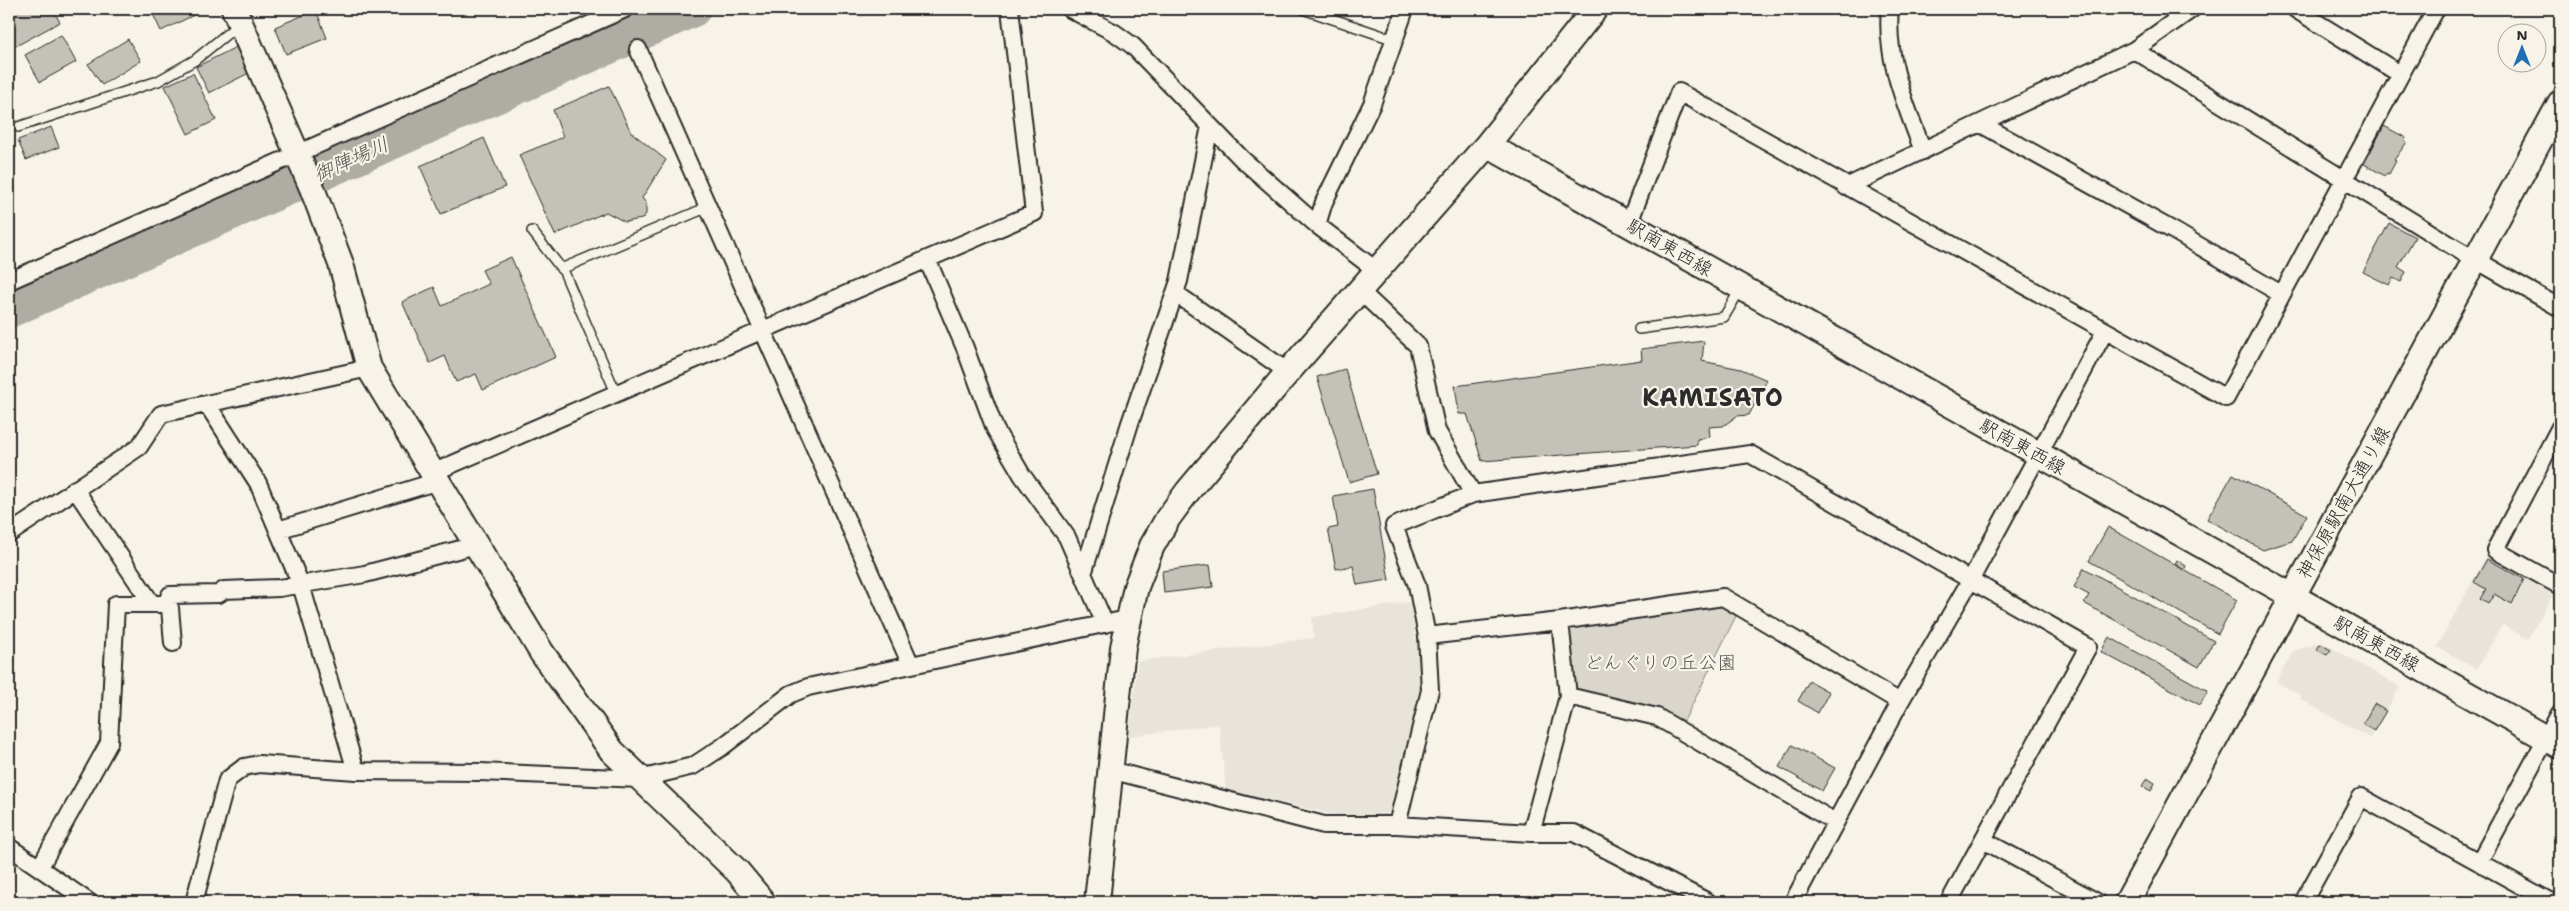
<svg xmlns="http://www.w3.org/2000/svg" width="2569" height="911" font-family="'Shantell Sans','Klee One',sans-serif">
	<style>
		.built { fill: #e8e4da }
		.green { fill: #dad6cc; stroke: #82807c }
		.lines { fill: none; stroke-linecap: round; stroke-linejoin: round }
		.river { stroke: #afaca4; stroke-width: 36 }
		.building { fill: #c4c1b9; stroke: #2b2b2b }
		.lane-casing { stroke: #2b2b2b; stroke-width: 12 }
		.street-casing { stroke: #2b2b2b; stroke-width: 20 }
		.secondary-casing { stroke: #2b2b2b; stroke-width: 28 }
		.lane { stroke: #f7f3e8; stroke-width: 9 }
		.street { stroke: #f7f3e8; stroke-width: 16 }
		.secondary { stroke: #f7f3e8; stroke-width: 24 }
		.labels { text-anchor: middle; stroke-width: 4.5; stroke-linejoin: round; paint-order: stroke }
		.street-label { font-size: 19px; fill: #2b2b2b; stroke: #f7f3e8 }
		.park-label { font-size: 19px; fill: #575653; stroke: #f7f3e8 }
		.water-label { font-size: 20px; font-style: italic; fill: #53524f; stroke: #f7f3e8 }
		.district-label { font-size: 24px; font-weight: bold; letter-spacing: 1px; fill: #2b2b2b; stroke: #f7f3e8 }
	</style>
	<rect width="100%" height="100%" fill="#f7f3e8"/>
	<filter id="ink" filterUnits="userSpaceOnUse"><feTurbulence type="fractalNoise" baseFrequency=".02" numOctaves="2"/><feDisplacementMap in="SourceGraphic" scale="10" xChannelSelector="R" yChannelSelector="G"/><feConvolveMatrix kernelMatrix="1 2 1 2 8 2 1 2 1" color-interpolation-filters="sRGB"/></filter>
	<g filter="url(#ink)">
		<path class="built" d="M2486,556L2553,595L2528,639L2502,625L2477,669L2437,647Z
			M1410,602L1423,684L1392,811L1384,817L1332,814L1226,790L1219,724L1129,736L1138,661L1314,638L1312,617Z
			M2322,642L2400,687L2370,738L2300,699L2302,696L2276,682L2293,651Z"/>
		<path class="green" d="M1721,607L1736,616L1684,721L1660,711L1575,689L1566,633L1574,625Z"/>
		<g class="lines">
			<path class="river" d="M9,310L693,9"/>
		</g>
		<path class="building" d="M9,9H52L60,22L16,46L9,34Z
			M159,9H191L194,15L161,31L152,12Z
			M316,10L327,38L286,54L275,27Z
			M61,35L76,62L40,82L25,55Z
			M128,39L141,61L102,85L88,64Z
			M236,47L249,73L209,93L196,67Z
			M193,73L216,120L188,134L165,86Z
			M609,86L631,132L666,160L642,198L646,203V214L642,219L625,222L606,212L555,235L519,155L563,137L553,110Z
			M2384,126L2406,138L2405,141L2407,142L2394,160L2396,161L2389,174L2387,173L2385,176L2364,164Z
			M51,127L59,147L26,160L18,140Z
			M484,138L505,187L441,214L420,166Z
			M2389,223L2415,237L2398,267L2406,272L2401,282L2393,278L2389,285L2363,272Z
			M511,257L556,357L483,390L476,374L456,382L445,356L430,363L402,302L434,287L442,306L489,284L482,270Z
			M1704,341L1702,361L1741,369L1767,380L1749,415L1737,416L1723,426L1709,427L1710,437L1697,439V445L1482,461L1467,414H1459L1455,386L1642,360L1641,349Z
			M1345,369L1377,474L1349,482L1317,377Z
			M2233,474L2307,515L2292,541L2263,550L2207,519Z
			M1373,489L1389,580L1357,585L1353,566L1336,569L1328,529L1338,527L1333,496Z
			M2108,527L2237,600L2218,634L2089,561Z
			M2487,559L2524,579L2512,604L2494,594L2488,604L2480,599L2486,589L2474,582Z
			M2177,560L2186,566L2184,570L2175,564Z
			M1210,565L1213,587L1164,593L1162,571Z
			M2084,568L2214,641L2199,667L2084,603L2089,595L2074,587Z
			M2109,637L2208,691L2200,705L2101,652Z
			M2320,644L2331,650L2327,655L2317,650Z
			M1809,681L1829,692L1818,713L1798,701Z
			M2374,704L2386,711L2374,731L2363,724Z
			M1792,745L1835,768L1822,791L1779,767Z
			M2147,778L2155,783L2151,791L2142,786Z"/>
		<g class="lines">
			<defs>
				<path id="lane" d="M1303,9L1395,40
					M18,127L158,81L195,60L239,24
					M532,231L564,272L616,393
					M561,269L708,207
					M1639,329L1724,317L1741,288"/>
				<path id="street" d="M1070,9L1115,33L1133,46L1242,159L1317,225L1377,271
					M1890,9C1885,59 1906,105 1923,151
					M2295,9L2400,74
					M638,49L911,665
					M2134,50L2457,249L2560,308
					M1981,124L2174,231L2281,294
					M1846,187L2134,50L2192,9
					M1629,223L1679,92L2226,398L2436,9
					M1317,225L1324,202L1372,104L1405,9
					M927,259L965,348L995,429L1022,475L1067,537L1105,624
					M9,281L625,9
					M1360,291L1418,346L1437,431L1473,494
					M1175,293L1288,372
					M207,404L258,483L301,585L356,771
					M2560,427L2495,550L2560,586
					M432,473L1034,213L1010,9
					M75,489L152,604
					M278,530L438,481
					M9,534L139,447L161,414L369,368
					M1083,574L1130,423L1179,281L1210,126
					M166,604L170,595L219,594L224,590L279,588L365,574L476,545
					M1427,636L1560,621L1723,597L1900,702
					M1568,696L1657,717L1835,822
					M1110,770L1324,825H1397L1531,833H1574L1708,902
					M1397,825L1430,690L1427,636L1417,585L1394,526L1473,494L1750,454L2088,647L1949,902
					M1531,833L1568,696L1560,621
					M1983,840L2097,902
					M9,847L89,902
					M2479,862L2560,713
					M40,867L109,743L116,604H166L170,608L173,643
					M194,902L227,780L244,767L259,764L356,771L480,772L640,779L693,766L722,747L791,694L808,687L1127,619
					M1793,902L1900,702L1970,581L2105,331
					M2303,902L2361,797L2551,902"/>
				<path id="secondary" d="M234,9L312,188L341,264L369,368L542,653L612,751L738,872L763,902
					M1487,145L2560,746
					M1097,902L1123,647L1136,587L1152,546L1168,518L1188,491L1288,372L1487,145L1595,9
					M2127,902L2560,103"/>
			</defs>
			<use href="#lane" class="lane-casing"/>
			<use href="#street" class="street-casing"/>
			<use href="#secondary" class="secondary-casing"/>
			<use href="#lane" class="lane"/>
			<use href="#street" class="street"/>
			<use href="#secondary" class="secondary"/>
		</g>
	</g>
	<g class="labels">
		<g class="street-label">
			<text transform="translate(1670 247) rotate(30)" y="7">駅南東西線</text>
			<text transform="translate(2023 446) rotate(29)" y="7">駅南東西線</text>
			<text transform="translate(2343 502) rotate(-61)" y="7">神保原駅南大通り線</text>
			<text transform="translate(2377 643) rotate(29)" y="7">駅南東西線</text>
		</g>
		<g class="park-label">
			<text x="1660" y="669">どんぐりの丘公園</text>
		</g>
		<g class="water-label">
			<text transform="translate(351 159) rotate(-24)" y="7">御陣場川</text>
		</g>
		<g class="district-label">
			<text x="1713" y="406">KAMISATO</text>
		</g>
	</g>
	<rect width="2569" height="911" fill="none" stroke="#f7f3e8" stroke-width="30"/>
	<rect x="15" y="15" width="2539" height="881" fill="none" stroke="#2b2b2b" stroke-width="2" filter="url(#ink)"/>
	<g transform="translate(2522 48)"><circle r="24" fill="#f7f3e8" stroke="#a5a39c"/>
	<path d="M0-4L9 19L0 12L-9 19Z" fill="#1f6fb2"/>
	<text y="-8" font-size="14" font-weight="bold" text-anchor="middle" fill="#2b2b2b">N</text>
	</g>
</svg>
